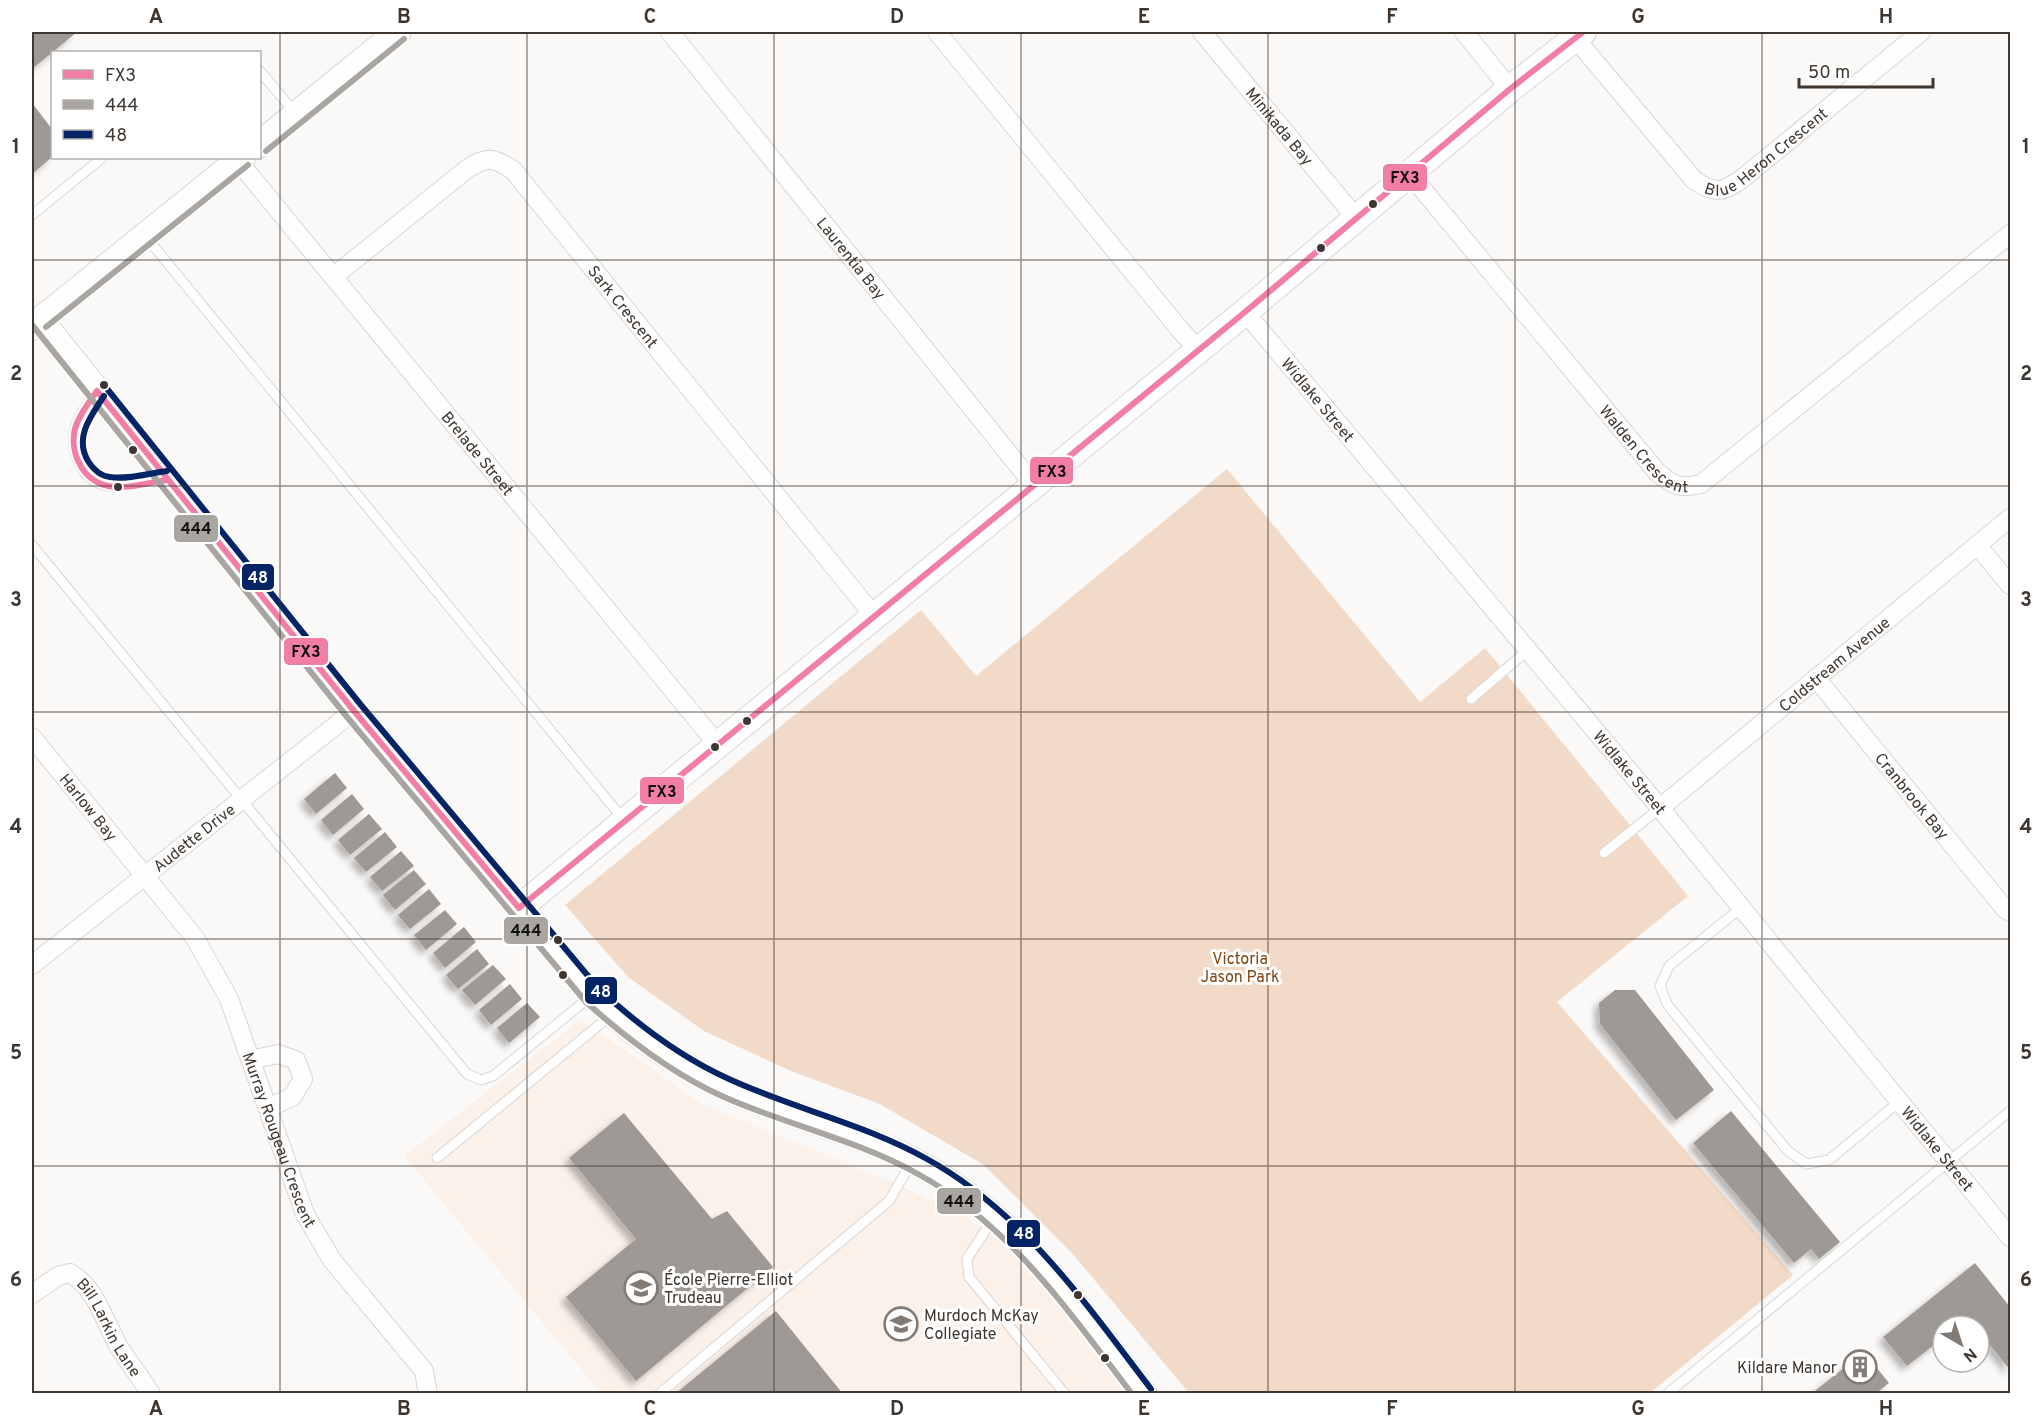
<svg xmlns="http://www.w3.org/2000/svg" width="2042" height="1425" font-family="Overpass,sans-serif">
	<style>
		.built { fill: #fcf1e9 }
		.green { fill: #f2dac8 }
		.building { fill: #9e9995; filter: url(#shadow) }
		.lines { fill: none; stroke-linecap: round; stroke-linejoin: round }
		.lane-casing { stroke: #dad5d1; stroke-width: 11 }
		.street-casing { stroke: #dad5d1; stroke-width: 20 }
		.secondary-casing { stroke: #dad5d1; stroke-width: 28 }
		.lane { stroke: #fefefe; stroke-width: 9 }
		.street { stroke: #fefefe; stroke-width: 18 }
		.secondary { stroke: #fefefe; stroke-width: 26 }
		.bus-1-casing { stroke: #fff; stroke-width: 10 }
		.bus-2-casing { stroke: #fff; stroke-width: 10 }
		.bus-3-casing { stroke: #fff; stroke-width: 10 }
		.bus-1 { stroke: #f27ea6; stroke-width: 6 }
		.bus-2 { stroke: #a9a5a1; stroke-width: 6 }
		.bus-3 { stroke: #052465; stroke-width: 6 }
		.grid { fill: none; stroke: #3f362f; stroke-width: 1.5; stroke-opacity: 0.55 }
		.bus-dot { fill: #3f362f; stroke: #fff; stroke-width: 2 }
		.labels { text-anchor: middle; stroke-width: 6; stroke-linejoin: round; paint-order: stroke }
		.street-label { font-size: 16px; fill: #3f362f; stroke: #fff }
		.park-label { font-size: 16px; fill: #7f4510; stroke: #fff }
		.poi-label { font-size: 16px; fill: #3f362f; stroke: #fff; text-anchor: start }
		.line-badge { stroke: #fff; stroke-width: 2 }
		.badge-label { font-size: 16px; text-anchor: middle; font-weight: bold; fill: #fff }
		.pale-badge-label { font-size: 16px; text-anchor: middle; font-weight: bold; fill: #111 }
		.neatline { fill: none; stroke: #3f362f; stroke-width: 2 }
		.grid-label { font-size: 20px; text-anchor: middle; font-weight: bold; fill: #3f362f }
	</style>
	<defs>
		<filter id="shadow"><feDropShadow dx="-5" dy="5" stdDeviation="3" flood-color="#0004"/></filter>
	</defs>
	<rect width="100%" height="100%" fill="#fbf9f7"/>
	<path class="built" d="M581,1019L702,1104L894,1183L964,1216L1018,1254L1135,1393H601L404,1156Z"/>
	<path class="green" d="M1227,469L1420,702L1485,648L1688,896L1557,1002L1793,1275L1650,1393H1189L1072,1253L984,1165L880,1104L791,1071L704,1031L628,977L565,905L921,610L976,676Z"/>
	<path class="building" d="M32,32H77L32,69Z
		M32,103L52,129V157L32,174Z
		M335,773L347,788L316,814L304,799Z
		M352,794L364,809L333,835L321,820Z
		M369,814L382,829L350,855L338,840Z
		M385,832L397,847L366,872L354,858Z
		M401,851L414,866L382,891L370,877Z
		M414,870L426,884L395,910L383,895Z
		M429,889L441,904L410,929L398,915Z
		M445,910L457,924L426,950L414,935Z
		M464,927L476,942L445,968L433,953Z
		M477,949L489,964L458,989L446,975Z
		M493,965L506,979L475,1005L462,990Z
		M510,984L522,999L491,1025L479,1010Z
		M1615,990H1635L1714,1090L1676,1120L1600,1024L1599,1003Z
		M527,1003L540,1017L509,1043L497,1028Z
		M1731,1111L1840,1242L1819,1259L1811,1249L1794,1263L1693,1143Z
		M624,1113L712,1219L727,1211L773,1267L636,1381L566,1297L636,1239L569,1158Z
		M1975,1263L2010,1307V1370L1979,1331V1326H1975L1968,1317L1958,1326H1943V1338L1907,1366L1883,1337Z
		M776,1311L843,1394H675Z
		M1864,1352L1889,1383L1875,1394H1811Z"/>
	<g class="lines">
		<defs>
			<path id="lane" d="M260,71L295,113
				M32,215L102,158
				M147,238L623,819
				M95,393C89,403 80,414 76,425C68,449 81,482 109,486C121,488 150,482 164,480
				M32,545L467,1074L481,1080L493,1076L590,997
				M1471,699L1528,650
				M1604,853L1660,808
				M1741,908L1669,966L1660,986L1667,1004L1788,1151L1806,1164L1829,1160L1900,1101
				M437,1158L610,1016
				M993,1219L967,1259L969,1277L1065,1394
				M659,1394L889,1201L911,1163
				M1667,1394L2010,1111"/>
			<g id="street">
				<path id="s1" d="M670,32L1034,485"/>
				<path d="M937,32L1181,331L1199,350"/>
				<path id="s2" d="M1202,32L1356,218"/>
				<path d="M1464,32L1510,89"/>
				<path id="s3" d="M1575,38L1694,180C1716,195 1723,192 1743,178L1921,32"/>
				<path id="s4" d="M238,161L718,745"/>
				<path id="s5" d="M1409,173L1657,472C1674,486 1679,489 1701,484L2010,234"/>
				<path id="s6" d="M333,277L467,169C488,156 492,157 513,170L874,616"/>
				<path id="s7" d="M1245,312L1660,808L2010,1237"/>
				<path d="M1977,545L2010,585"/>
				<path id="s8" d="M1816,678L2005,909L2010,912"/>
				<path id="s9" d="M32,737L195,938L229,999L305,1214L332,1260L424,1371L428,1394"/>
				<path id="s10" d="M1660,808L2010,518"/>
				<path id="s11" d="M32,965L354,711"/>
				<path d="M251,1060L278,1054L296,1060L303,1079L292,1097L268,1108"/>
				<path id="s12" d="M32,1294L58,1276L70,1273C97,1289 104,1321 119,1347C129,1363 141,1378 151,1394"/>
			</g>
			<path id="secondary" d="M260,144L398,32
				M40,320L354,711L592,995C631,1032 676,1065 726,1088C790,1117 862,1132 924,1167C1020,1221 1078,1309 1144,1394
				M32,327L242,158
				M519,908L1245,312L1510,89L1583,32"/>
		</defs>
		<use href="#lane" class="lane-casing"/>
		<use href="#street" class="street-casing"/>
		<use href="#secondary" class="secondary-casing"/>
		<use href="#lane" class="lane"/>
		<use href="#street" class="street"/>
		<use href="#secondary" class="secondary"/>
		<defs>
			<path id="bus-1" d="M97,391L354,711L519,908
				M97,391C90,401 82,411 77,423C67,447 80,480 108,486C126,490 149,482 168,480
				M519,908L1245,312L1510,89L1583,32"/>
			<path id="bus-2" d="M266,151L404,39
				M33,326L347,717L586,1002C627,1039 672,1074 724,1097C787,1125 857,1140 918,1174C1009,1224 1070,1313 1132,1394
				M46,327L248,165"/>
			<path id="bus-3" d="M104,385L361,705L599,989C638,1025 680,1057 729,1079C794,1109 865,1124 927,1159C1023,1212 1086,1304 1151,1389
				M104,396C91,416 74,437 88,461C93,469 101,476 110,477C128,480 149,473 167,471"/>
		</defs>
		<use href="#bus-1" class="bus-1-casing"/>
		<use href="#bus-2" class="bus-2-casing"/>
		<use href="#bus-3" class="bus-3-casing"/>
		<use href="#bus-1" class="bus-1"/>
		<use href="#bus-2" class="bus-2"/>
		<use href="#bus-3" class="bus-3"/>
	</g>
	<path class="grid" d="M280,32V1394M527,32V1394M774,32V1394M1021,32V1394M1268,32V1394M1515,32V1394M1762,32V1394M32,260H2010M32,486H2010M32,712H2010M32,939H2010M32,1166H2010"/>
	<defs>
		<symbol id="school-ring" viewBox="-11 -11 22 22"><circle r="9.5" fill="#fff" stroke="#817a75" stroke-width="1.5"/><path d="M0-5L7-2L0 1L-7-2ZM-4 1L0 2.5L4 1V4Q0 6-4 4Z" fill="#817a75"/></symbol>
		<symbol id="building-ring" viewBox="-11 -11 22 22"><circle r="9.5" fill="#fff" stroke="#817a75" stroke-width="1.5"/><path d="M-4-6H4V6H1V3H-1V6H-4ZM-2.5-4.3h1.7v1.8h-1.7ZM.8-4.3h1.7v1.8H.8ZM-2.5-1h1.7V.8h-1.7ZM.8-1h1.7V.8H.8Z" fill="#817a75"/></symbol>
	</defs>
	<g fill-rule="evenodd">
		<use href="#school-ring" x="622" y="1269" width="38" height="38"/>
		<use href="#school-ring" x="882" y="1305" width="38" height="38"/>
		<use href="#building-ring" x="1841" y="1348" width="38" height="38"/>
	</g>
	<g class="bus-dot">
		<circle cx="1373" cy="204" r="5"/>
		<circle cx="1321" cy="248" r="5"/>
		<circle cx="104" cy="385" r="5"/>
		<circle cx="133" cy="450" r="5"/>
		<circle cx="118" cy="487" r="5"/>
		<circle cx="747" cy="721" r="5"/>
		<circle cx="715" cy="747" r="5"/>
		<circle cx="558" cy="940" r="5"/>
		<circle cx="563" cy="975" r="5"/>
		<circle cx="1078" cy="1295" r="5"/>
		<circle cx="1105" cy="1358" r="5"/>
	</g>
	<g class="labels">
		<g class="street-label">
			<text dy="6" stroke="none"><textPath href="#s2" startOffset="122">Minikada Bay</textPath></text>
			<text dy="6" stroke="none"><textPath href="#s3" startOffset="272">Blue Heron Crescent</textPath></text>
			<text dy="6" stroke="none"><textPath href="#s1" startOffset="290">Laurentia Bay</textPath></text>
			<text dy="6" stroke="none"><textPath href="#s6" startOffset="398">Sark Crescent</textPath></text>
			<text dy="6" stroke="none"><textPath href="#s7" startOffset="114">Widlake Street</textPath></text>
			<text dy="6" stroke="none"><textPath href="#s5" startOffset="364">Walden Crescent</textPath></text>
			<text dy="6" stroke="none"><textPath href="#s4" startOffset="378">Brelade Street</textPath></text>
			<text dy="6" stroke="none"><textPath href="#s10" startOffset="226">Coldstream Avenue</textPath></text>
			<text dy="6" stroke="none"><textPath href="#s7" startOffset="600">Widlake Street</textPath></text>
			<text dy="6" stroke="none"><textPath href="#s8" startOffset="152">Cranbrook Bay</textPath></text>
			<text dy="6" stroke="none"><textPath href="#s9" startOffset="90">Harlow Bay</textPath></text>
			<text dy="6" stroke="none"><textPath href="#s11" startOffset="206">Audette Drive</textPath></text>
			<text dy="6" stroke="none"><textPath href="#s9" startOffset="478">Murray Rougeau Crescent</textPath></text>
			<text dy="6" stroke="none"><textPath href="#s7" startOffset="1086">Widlake Street</textPath></text>
			<text dy="6" stroke="none"><textPath href="#s12" startOffset="112">Bill Larkin Lane</textPath></text>
		</g>
		<g class="park-label">
			<text x="1240" y="964">Victoria<tspan x="1240" dy="18">Jason Park</tspan></text>
		</g>
		<g class="poi-label">
			<text x="664" y="1285">École Pierre-Elliot<tspan x="664" dy="18">Trudeau</tspan></text>
			<text x="924" y="1321">Murdoch McKay<tspan x="924" dy="18">Collegiate</tspan></text>
			<text x="1837" y="1373" text-anchor="end">Kildare Manor</text>
		</g>
	</g>
	<g class="line-badge">
		<rect x="1382" y="163" width="46" height="29" rx="6" fill="#f27ea6"/>
		<rect x="1029" y="456" width="45" height="29" rx="6" fill="#f27ea6"/>
		<rect x="173" y="514" width="46" height="29" rx="6" fill="#a9a5a1"/>
		<rect x="241" y="563" width="34" height="28" rx="6" fill="#052465"/>
		<rect x="283" y="637" width="46" height="29" rx="6" fill="#f27ea6"/>
		<rect x="639" y="776" width="46" height="29" rx="6" fill="#f27ea6"/>
		<rect x="503" y="916" width="46" height="29" rx="6" fill="#a9a5a1"/>
		<rect x="584" y="976" width="34" height="29" rx="6" fill="#052465"/>
		<rect x="936" y="1187" width="46" height="28" rx="6" fill="#a9a5a1"/>
		<rect x="1006" y="1219" width="35" height="29" rx="6" fill="#052465"/>
	</g>
	<g class="badge-label">
		<text x="258" y="583">48</text>
		<text x="601" y="997">48</text>
		<text x="1024" y="1239">48</text>
	</g>
	<g class="pale-badge-label">
		<text x="1405" y="183">FX3</text>
		<text x="1052" y="477">FX3</text>
		<text x="196" y="534">444</text>
		<text x="306" y="657">FX3</text>
		<text x="662" y="797">FX3</text>
		<text x="526" y="936">444</text>
		<text x="959" y="1207">444</text>
	</g>
	<rect width="2042" height="1425" fill="none" stroke="#ffffff" stroke-width="66"/>
	<rect x="51" y="51" width="210" height="108" fill="#ffffff" stroke="#b2afac" stroke-width="1.5"/>
	<rect x="63" y="70" width="30" height="9" fill="#f27ea6" stroke="#b2afac" stroke-width="1.5"/>
	<text x="105" y="81" font-size="18" fill="#3f362f">FX3</text>
	<rect x="63" y="100" width="30" height="9" fill="#a9a5a1" stroke="#b2afac" stroke-width="1.5"/>
	<text x="105" y="111" font-size="18" fill="#3f362f">444</text>
	<rect x="63" y="130" width="30" height="9" fill="#052465" stroke="#b2afac" stroke-width="1.5"/>
	<text x="105" y="141" font-size="18" fill="#3f362f">48</text>
	<g transform="translate(1961 1344) rotate(141)"><circle r="28" fill="#ffffff" stroke="#b2afac" stroke-width="1.5"/>
	<path d="M0-4.5L10 22L0 15L-10 22Z" fill="#817a75"/>
	<text y="-9" font-size="16" font-weight="bold" text-anchor="middle" fill="#3f362f">N</text>
	</g>
	<path d="M1799 78v9h134v-9" fill="none" stroke="#3f362f" stroke-width="3"/>
	<text x="1808" y="78" font-size="18" fill="#3f362f" stroke="#ffffff" stroke-width="4.5" paint-order="stroke">50 m</text>
	<rect x="33" y="33" width="1976" height="1359" class="neatline"/>
	<g class="grid-label">
		<text x="156" y="23">A</text>
		<text x="404" y="23">B</text>
		<text x="650" y="23">C</text>
		<text x="897" y="23">D</text>
		<text x="1144" y="23">E</text>
		<text x="1392" y="23">F</text>
		<text x="1638" y="23">G</text>
		<text x="1886" y="23">H</text>
		<text x="16" y="153">1</text>
		<text x="2026" y="153">1</text>
		<text x="16" y="380">2</text>
		<text x="2026" y="380">2</text>
		<text x="16" y="606">3</text>
		<text x="2026" y="606">3</text>
		<text x="16" y="833">4</text>
		<text x="2026" y="833">4</text>
		<text x="16" y="1059">5</text>
		<text x="2026" y="1059">5</text>
		<text x="16" y="1286">6</text>
		<text x="2026" y="1286">6</text>
		<text x="156" y="1415">A</text>
		<text x="404" y="1415">B</text>
		<text x="650" y="1415">C</text>
		<text x="897" y="1415">D</text>
		<text x="1144" y="1415">E</text>
		<text x="1392" y="1415">F</text>
		<text x="1638" y="1415">G</text>
		<text x="1886" y="1415">H</text>
	</g>
</svg>
